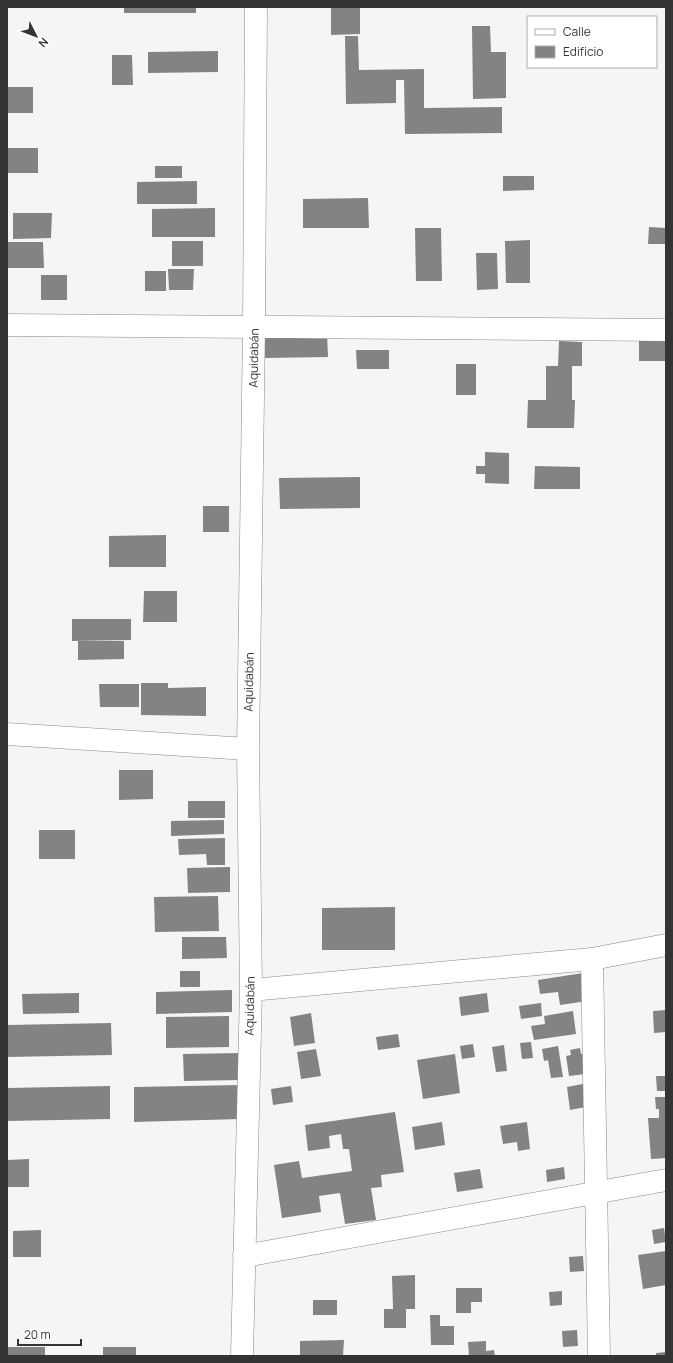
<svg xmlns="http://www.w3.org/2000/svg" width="673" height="1363" font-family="Manrope,sans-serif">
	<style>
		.building { fill: #818482 }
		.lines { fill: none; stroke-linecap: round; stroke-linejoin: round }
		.minor-casing { stroke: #878a87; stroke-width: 23 }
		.minor { stroke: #fff; stroke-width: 22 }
		.labels { text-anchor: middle; stroke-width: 3; stroke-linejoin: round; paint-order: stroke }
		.street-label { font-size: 12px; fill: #333433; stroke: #fff }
	</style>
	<rect width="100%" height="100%" fill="#f3f6f3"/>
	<path class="building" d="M124,7H196V13H124Z
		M331,7H360V34L331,35Z
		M472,26H490L491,52H506V98L473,99Z
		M345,36H358L359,70L424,69V108L502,107V133L405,134L404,80H396V103L346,104Z
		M218,51V72L148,73V52Z
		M112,55H132L133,85H112Z
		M7,87H33V113H7Z
		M8,148H38V173H8Z
		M155,166H182V178H155Z
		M503,176H534V190L503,191Z
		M197,181V204H137V182Z
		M368,198L369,228H303V199Z
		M215,208V237H152V209Z
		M13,213H52L51,238L13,239Z
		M649,227L666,228V244H648Z
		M415,228H441L442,281H416Z
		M530,240V283H506L505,241Z
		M172,241H203V266H172Z
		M7,242H43L44,268H7Z
		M476,253H497L498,289L477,290Z
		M168,269H194L193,290H169Z
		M145,271H166V291H145Z
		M41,275H67V300H41Z
		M327,332L328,357L265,358V333Z
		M639,335H666V361H639Z
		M559,341L582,342V366H572V400H575L574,428H527L528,400H546V366H558Z
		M356,350H389V369H357Z
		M456,364H476V395H456Z
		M485,452L509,453V484L485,483V474H476V466H485Z
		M535,466L580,467V489H534Z
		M360,477V508L280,509L279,478Z
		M203,506H229V532H203Z
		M166,535V567H109V536Z
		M144,591H177V622H143Z
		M72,619H131V640L72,641Z
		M78,641H124V659L78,660Z
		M141,683H168V688L206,687V716L141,715Z
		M99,684H139V707H100Z
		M119,770H153V799L119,800Z
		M188,801H225V818H188Z
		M224,820V834L171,836V821Z
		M39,830H75V859H39Z
		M225,838V865H207L206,854L179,855L178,839Z
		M230,867V892L188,893L187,868Z
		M218,896L219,931L155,932L154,897Z
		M395,907V950H322V908Z
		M182,937H226L227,958L182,959Z
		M180,971H200V987H180Z
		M583,973L587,1001L560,1005L558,992L540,994L538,980Z
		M232,990V1012L156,1014V992Z
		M79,993V1013L23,1014L22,994Z
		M487,993L489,1012L461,1016L459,997Z
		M541,1003L542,1016L521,1019L519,1006Z
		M666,1010V1032L654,1033L653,1011Z
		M573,1011L576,1034L534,1040L531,1026L545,1024L544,1016Z
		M311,1013L315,1043L294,1046L290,1017Z
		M229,1016V1047L166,1048V1017Z
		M111,1023L112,1055L7,1057V1025Z
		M398,1034L400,1047L378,1050L376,1037Z
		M531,1042L533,1058L522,1059L520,1043Z
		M473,1044L475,1057L462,1059L460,1046Z
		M504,1045L507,1071L496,1072L492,1047Z
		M558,1046L563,1077L551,1078L548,1060L544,1061L542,1049Z
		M580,1048L581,1054L590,1052L593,1073L569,1076L566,1056L571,1055L570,1050Z
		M316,1049L321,1076L301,1079L297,1052Z
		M241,1053V1080L184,1081L183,1054Z
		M455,1054L460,1093L423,1099L417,1060Z
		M656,1076H666V1091H657Z
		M588,1083L591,1106L570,1110L567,1087Z
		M240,1085V1119L134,1122V1087Z
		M110,1086V1119L7,1121V1088Z
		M291,1086L293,1102L273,1105L271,1089Z
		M655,1097H666V1158L651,1159L648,1118H659V1109H656Z
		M395,1112L404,1172L381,1175L382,1187L371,1188L376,1220L345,1224L340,1193L319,1196L321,1212L282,1218L274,1165L299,1161L302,1178L352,1171L349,1149H343L341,1134L329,1136L330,1148L308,1151L305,1125Z
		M442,1122L445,1145L415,1150L412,1127Z
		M527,1122L530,1149L518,1151L517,1142L503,1144L500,1126Z
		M29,1159V1187H7V1160Z
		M564,1167L565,1179L547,1182L546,1170Z
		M480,1169L483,1188L457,1192L454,1173Z
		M664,1228L666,1242L654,1244L652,1230Z
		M41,1230V1257H13V1231Z
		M666,1251V1285L643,1289L638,1255Z
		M583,1256L584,1271L570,1272L569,1257Z
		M415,1275V1309H406V1328H384V1309H393L392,1276Z
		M456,1288H482V1302H471V1313H456Z
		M562,1291V1305L550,1306L549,1292Z
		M313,1300H337V1315H313Z
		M430,1315H440V1326H454V1345H431Z
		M577,1330L578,1346L563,1347L562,1331Z
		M344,1340L343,1356H300V1341Z
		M486,1341V1351L494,1350L495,1356H469L468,1342Z
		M8,1347H45V1356H8Z
		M103,1347H136V1356H103Z
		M666,1352V1356H656V1353Z"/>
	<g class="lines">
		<defs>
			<path id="minor" d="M7,325L666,330
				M7,734L248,749
				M592,959L599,1356
				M251,990L592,959L666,945
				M244,1256L666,1180
				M242,1356L251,990L248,749L254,327L256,7"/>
		</defs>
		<use href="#minor" class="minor-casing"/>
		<use href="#minor" class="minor"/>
	</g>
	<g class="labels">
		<g class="street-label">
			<text transform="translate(254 358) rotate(-89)" y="4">Aquidabán</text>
			<text transform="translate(249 682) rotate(-89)" y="4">Aquidabán</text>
			<text transform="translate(250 1006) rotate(-89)" y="4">Aquidabán</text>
		</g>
	</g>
	<rect width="673" height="1363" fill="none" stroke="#333433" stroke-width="16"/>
	<rect x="527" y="16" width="130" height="52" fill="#ffffff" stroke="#adaead"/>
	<rect x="535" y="29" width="20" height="6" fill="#ffffff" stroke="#adaead"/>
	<text x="563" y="36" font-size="12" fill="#333433">Calle</text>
	<rect x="535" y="46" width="20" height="12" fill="#818482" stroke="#adaead"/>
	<text x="563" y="56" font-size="12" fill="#333433">Edificio</text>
	<g transform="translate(36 36) rotate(132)" stroke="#ffffff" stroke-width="3" paint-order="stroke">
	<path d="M0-3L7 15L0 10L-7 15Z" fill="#333433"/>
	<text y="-6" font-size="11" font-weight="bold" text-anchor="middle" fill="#333433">N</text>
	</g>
	<path d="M18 1339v6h63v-6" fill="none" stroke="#333433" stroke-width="2"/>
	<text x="24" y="1339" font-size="12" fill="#333433" stroke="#ffffff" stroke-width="3" paint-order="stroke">20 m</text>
</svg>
